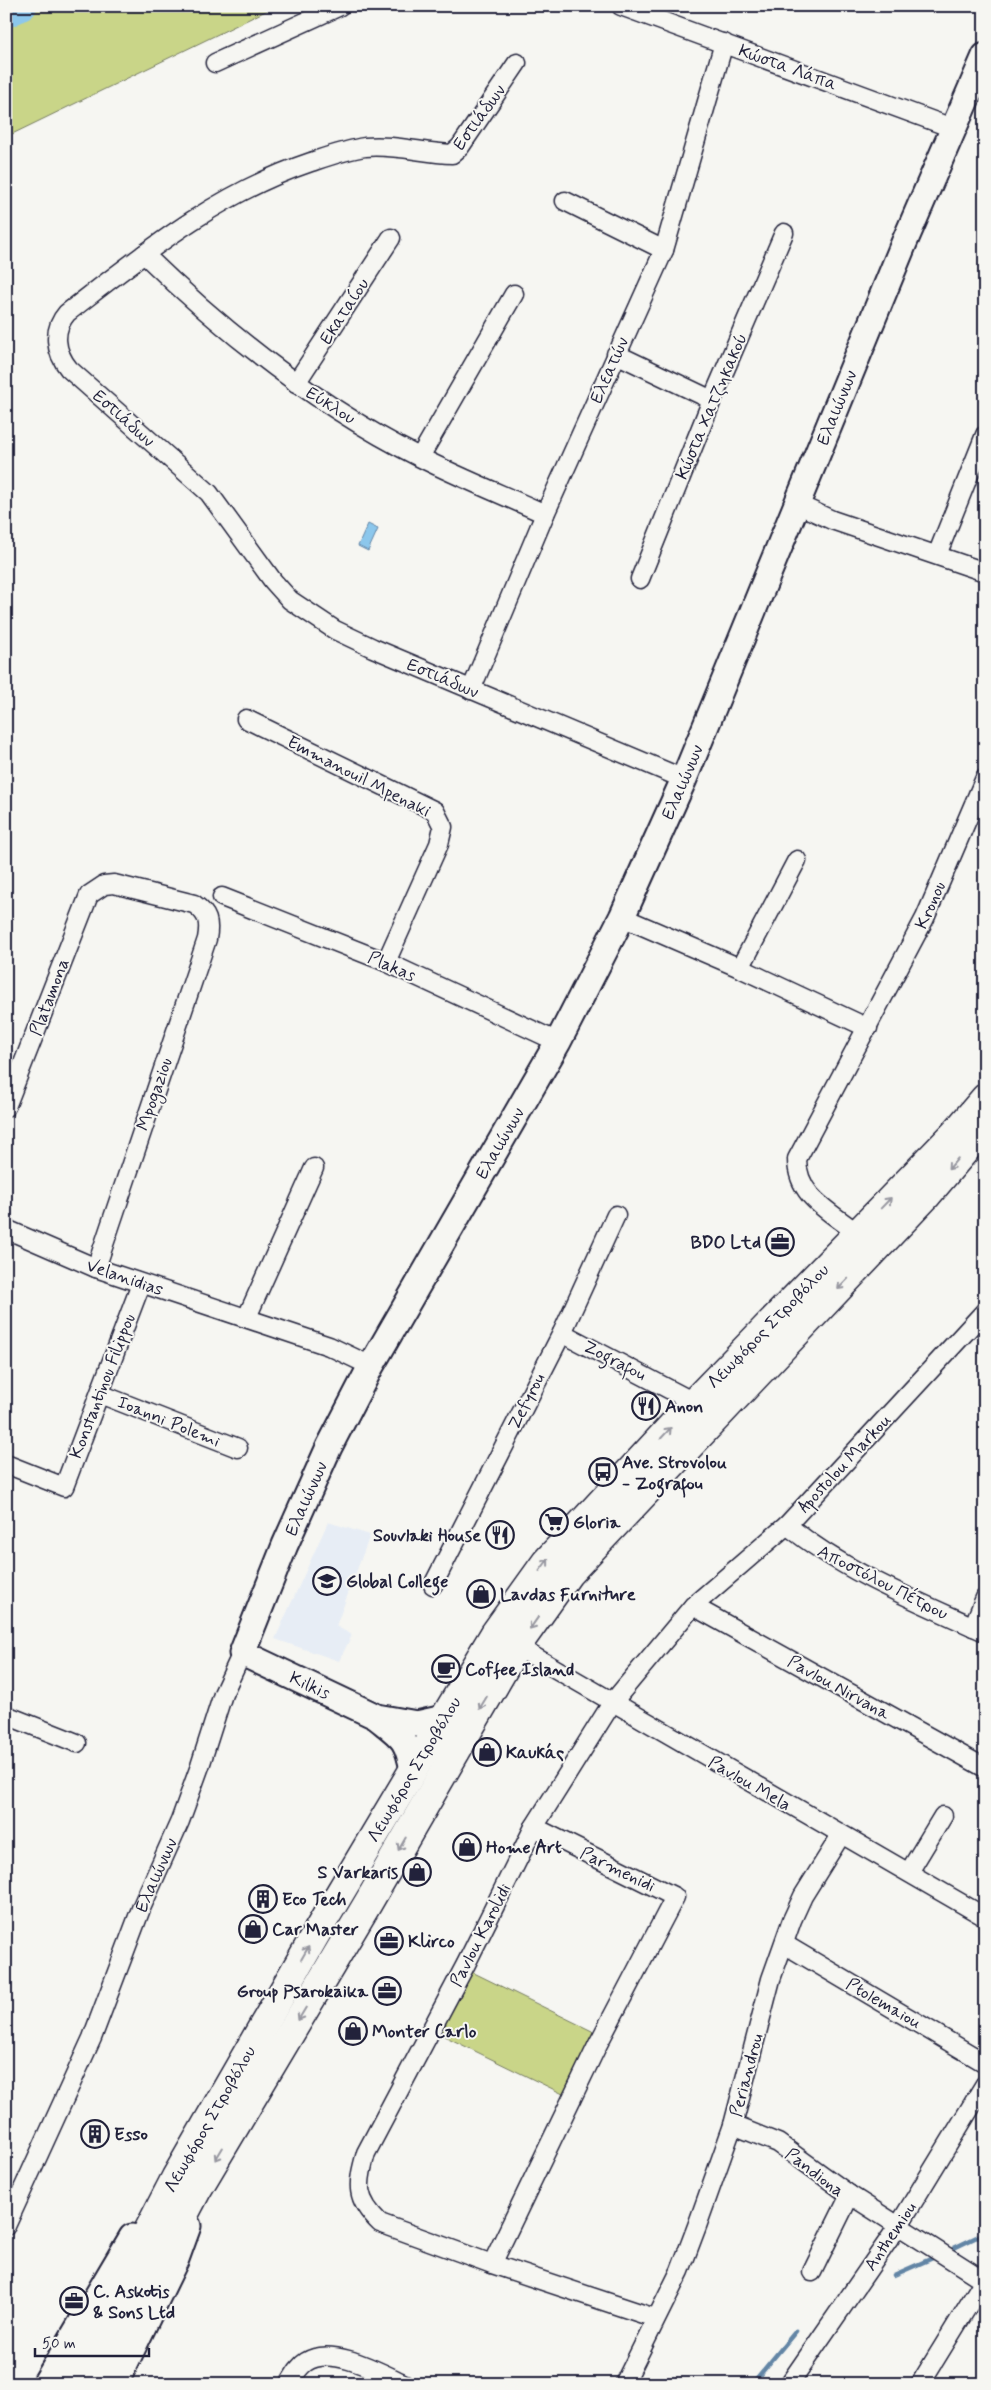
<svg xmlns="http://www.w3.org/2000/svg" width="991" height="2390" font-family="Mynerve,sans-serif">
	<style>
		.built { fill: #e7edf5 }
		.green { fill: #c9d588; stroke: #767c62 }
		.water { fill: #8cc7ec; stroke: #6285a5 }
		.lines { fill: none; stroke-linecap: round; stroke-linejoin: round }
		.stream { stroke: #6285a5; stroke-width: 4.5 }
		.river { stroke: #8cc7ec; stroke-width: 28 }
		.minor-casing { stroke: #22223b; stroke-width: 21 }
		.secondary-casing { stroke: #22223b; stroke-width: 29 }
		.primary-casing { stroke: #22223b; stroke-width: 31 }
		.minor { stroke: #f6f6f2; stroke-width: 18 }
		.secondary { stroke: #f6f6f2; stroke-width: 25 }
		.primary { stroke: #f6f6f2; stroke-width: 28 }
		.oneway { stroke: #9797a0 }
		.labels { text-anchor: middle; stroke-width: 4; stroke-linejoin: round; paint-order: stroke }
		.street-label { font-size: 18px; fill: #22223b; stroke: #f6f6f2 }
		.poi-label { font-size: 18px; font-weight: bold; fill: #22223b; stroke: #f6f6f2; text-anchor: start }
	</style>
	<rect width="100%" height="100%" fill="#f6f6f2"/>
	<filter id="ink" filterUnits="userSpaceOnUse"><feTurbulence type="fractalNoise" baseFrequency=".02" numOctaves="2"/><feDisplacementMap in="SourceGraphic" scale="10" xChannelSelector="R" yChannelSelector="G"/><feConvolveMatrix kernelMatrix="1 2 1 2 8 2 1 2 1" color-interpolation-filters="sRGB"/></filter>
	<g filter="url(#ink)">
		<path class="built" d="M328,1522L370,1535L336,1626L352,1635L339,1661L275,1639Z"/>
		<path class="green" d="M6,6H276L6,137Z
			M468,1970L594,2032L563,2094L438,2033Z"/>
		<path class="water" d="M368,524L378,529L368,551L358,546Z"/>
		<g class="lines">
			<path class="stream" d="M954,2248L985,2233
				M894,2275L935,2257
				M752,2384L796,2331"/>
			<path class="river" d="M6,14L23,6"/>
			<defs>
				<g id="minor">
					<path d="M621,6L955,129"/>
					<path d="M215,63L340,6"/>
					<path d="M517,63L460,147L452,154C423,153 394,144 365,147C346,150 329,156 311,162C216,194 146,252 67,313C52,330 55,352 69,369L209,493L273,581L290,600L335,630L373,648L684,779"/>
					<path d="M565,201L664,250"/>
					<path d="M144,254C226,334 317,406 421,458C461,478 503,495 545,514"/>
					<path d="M616,354L712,400"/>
					<path d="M296,383L391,238"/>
					<path d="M420,457L514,294"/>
					<path d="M797,504L832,520L985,572"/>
					<path d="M937,555L985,435"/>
					<path d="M640,579L712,400L784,233"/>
					<path d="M471,690L545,514L664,250L724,43"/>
					<path d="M246,719L435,811L443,827L439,844L386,962"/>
					<path d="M222,897L386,962L558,1042"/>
					<path d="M622,917L740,968L868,1028"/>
					<path d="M740,968L797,860"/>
					<path d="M6,1107L89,895L104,885L114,884L194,904C208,914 210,922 207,939L96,1268"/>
					<path d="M6,1229L96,1268L329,1346L371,1366"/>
					<path d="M857,1233C830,1211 797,1197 797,1159L925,918L985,778"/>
					<path d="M247,1317L314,1168"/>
					<path d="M562,1333L701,1406"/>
					<path d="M100,1394L238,1448"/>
					<path d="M6,1464L64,1487L141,1284"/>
					<path d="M787,1525C844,1572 917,1601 985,1632"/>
					<path d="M433,1585L562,1333L616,1215"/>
					<path d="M693,1606L985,1768"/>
					<path d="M973,1627L985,1598"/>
					<path d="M509,1642L985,1917"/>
					<path d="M6,1715L77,1743"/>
					<path d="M909,1872L943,1816"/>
					<path d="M784,1944L985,2063"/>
					<path d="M733,2125L778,2143L850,2195L985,2281"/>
					<path id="s1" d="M6,2226L92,2038L142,1906L180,1821L200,1766L223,1694L242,1653"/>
					<path d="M492,2264L598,2044L675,1897L534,1827"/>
					<path d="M812,2272L850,2195"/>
					<path d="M655,2318L492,2264L380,2223C355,2199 357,2185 366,2153L466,1964L534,1827L612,1703L693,1606L787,1525L985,1311"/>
					<path d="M289,2384C294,2376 298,2367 306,2362C332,2345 379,2372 405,2384"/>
					<path d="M624,2384L680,2271L697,2226L733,2125L771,1979L792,1920L803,1896L841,1835"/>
					<path d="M789,2384L899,2225L985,2084"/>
					<path d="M920,2384L984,2280"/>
				</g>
				<g id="secondary">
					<path id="s2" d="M444,1718L417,1724L377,1717L242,1653L285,1545L329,1447L371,1366L558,1042L622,917L684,779L904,243L985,56"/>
					<path d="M379,1719C403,1738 407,1739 413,1770"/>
					<path d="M45,2384L132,2237"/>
					<path d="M115,2384L176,2259L188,2226"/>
				</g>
				<g id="primary">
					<path id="s3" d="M69,2384L176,2177L328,1913L495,1633L546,1562L694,1402L955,1133L985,1098"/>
					<path d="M95,2384L197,2190L368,1903L517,1646L569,1573L928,1194L985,1127"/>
				</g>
			</defs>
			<use href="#minor" class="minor-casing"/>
			<use href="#secondary" class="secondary-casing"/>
			<use href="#primary" class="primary-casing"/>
			<use href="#minor" class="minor"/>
			<use href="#secondary" class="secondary"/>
			<use href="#primary" class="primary"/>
		</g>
		<defs><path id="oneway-shaft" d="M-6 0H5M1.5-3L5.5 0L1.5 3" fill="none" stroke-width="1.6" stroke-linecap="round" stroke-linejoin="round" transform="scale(1.25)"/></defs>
		<g class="oneway">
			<use href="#oneway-shaft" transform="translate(953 1164) rotate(130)"/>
			<use href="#oneway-shaft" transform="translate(886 1203) rotate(-46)"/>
			<use href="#oneway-shaft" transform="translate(843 1284) rotate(134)"/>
			<use href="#oneway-shaft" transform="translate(666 1433) rotate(-47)"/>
			<use href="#oneway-shaft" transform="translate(544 1565) rotate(-53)"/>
			<use href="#oneway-shaft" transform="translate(534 1623) rotate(125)"/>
			<use href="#oneway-shaft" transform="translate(483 1703) rotate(121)"/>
			<use href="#oneway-shaft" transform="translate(402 1844) rotate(120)"/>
			<use href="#oneway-shaft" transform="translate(305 1953) rotate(-60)"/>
			<use href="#oneway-shaft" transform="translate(302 2014) rotate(121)"/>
			<use href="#oneway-shaft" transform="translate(219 2154) rotate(121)"/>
		</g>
	</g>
	<defs>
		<symbol id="office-ring" viewBox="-11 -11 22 22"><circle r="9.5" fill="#f6f6f2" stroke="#22223b" stroke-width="1.5"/><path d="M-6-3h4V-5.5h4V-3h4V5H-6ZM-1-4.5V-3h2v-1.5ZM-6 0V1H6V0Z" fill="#22223b"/></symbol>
		<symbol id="restaurant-ring" viewBox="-11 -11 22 22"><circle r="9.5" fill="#f6f6f2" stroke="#22223b" stroke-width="1.5"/><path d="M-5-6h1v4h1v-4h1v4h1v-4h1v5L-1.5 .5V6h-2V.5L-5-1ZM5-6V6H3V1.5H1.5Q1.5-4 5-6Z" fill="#22223b"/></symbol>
		<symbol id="bus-ring" viewBox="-11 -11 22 22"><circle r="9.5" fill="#f6f6f2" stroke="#22223b" stroke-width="1.5"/><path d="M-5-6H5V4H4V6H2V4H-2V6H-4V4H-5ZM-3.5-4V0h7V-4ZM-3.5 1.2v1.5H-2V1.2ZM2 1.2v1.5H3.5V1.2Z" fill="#22223b"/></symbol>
		<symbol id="supermarket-ring" viewBox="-11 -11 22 22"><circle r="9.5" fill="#f6f6f2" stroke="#22223b" stroke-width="1.5"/><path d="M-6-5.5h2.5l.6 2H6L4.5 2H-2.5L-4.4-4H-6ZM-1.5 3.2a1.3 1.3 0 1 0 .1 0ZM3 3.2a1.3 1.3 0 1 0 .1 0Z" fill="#22223b"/></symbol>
		<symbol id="university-ring" viewBox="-11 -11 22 22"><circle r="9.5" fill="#f6f6f2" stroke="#22223b" stroke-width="1.5"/><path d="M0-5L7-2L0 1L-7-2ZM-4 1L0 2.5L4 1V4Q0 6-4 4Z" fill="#22223b"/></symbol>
		<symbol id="shop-ring" viewBox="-11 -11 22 22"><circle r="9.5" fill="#f6f6f2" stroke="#22223b" stroke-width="1.5"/><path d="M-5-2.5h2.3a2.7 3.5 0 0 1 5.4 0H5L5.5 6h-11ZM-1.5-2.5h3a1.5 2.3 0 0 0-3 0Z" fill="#22223b"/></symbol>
		<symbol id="cafe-ring" viewBox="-11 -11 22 22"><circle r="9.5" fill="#f6f6f2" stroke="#22223b" stroke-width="1.5"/><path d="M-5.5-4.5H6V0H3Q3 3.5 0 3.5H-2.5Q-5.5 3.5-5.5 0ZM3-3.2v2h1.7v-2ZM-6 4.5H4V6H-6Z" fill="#22223b"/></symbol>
		<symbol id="building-ring" viewBox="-11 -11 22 22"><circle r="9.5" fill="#f6f6f2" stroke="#22223b" stroke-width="1.5"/><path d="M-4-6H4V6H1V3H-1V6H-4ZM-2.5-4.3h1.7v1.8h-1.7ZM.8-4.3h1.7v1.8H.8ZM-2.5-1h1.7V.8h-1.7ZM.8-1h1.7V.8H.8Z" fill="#22223b"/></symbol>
	</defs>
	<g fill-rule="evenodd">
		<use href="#office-ring" x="764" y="1226" width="32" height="32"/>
		<use href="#restaurant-ring" x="630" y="1390" width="32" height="32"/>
		<use href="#bus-ring" x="587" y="1456" width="32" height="32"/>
		<use href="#supermarket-ring" x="538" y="1506" width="32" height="32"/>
		<use href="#restaurant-ring" x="484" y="1519" width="32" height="32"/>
		<use href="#university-ring" x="311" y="1565" width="32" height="32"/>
		<use href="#shop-ring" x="465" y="1578" width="32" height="32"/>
		<use href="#cafe-ring" x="430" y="1653" width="32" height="32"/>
		<use href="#shop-ring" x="471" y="1736" width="32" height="32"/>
		<use href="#shop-ring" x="451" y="1831" width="32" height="32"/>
		<use href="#shop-ring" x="401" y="1856" width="32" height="32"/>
		<use href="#building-ring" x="247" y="1883" width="32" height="32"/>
		<use href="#shop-ring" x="237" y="1913" width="32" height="32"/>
		<use href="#office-ring" x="373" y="1925" width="32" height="32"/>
		<use href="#office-ring" x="371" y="1975" width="32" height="32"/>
		<use href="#shop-ring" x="337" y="2015" width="32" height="32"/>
		<use href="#building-ring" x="79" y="2118" width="32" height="32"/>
		<use href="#office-ring" x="58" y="2285" width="32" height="32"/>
	</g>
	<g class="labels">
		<g class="street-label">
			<text transform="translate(788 67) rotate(20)" y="6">Κώστα Λάπα</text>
			<text transform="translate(479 117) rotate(-54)" y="6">Εστιάδων</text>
			<text transform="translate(344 311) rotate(-57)" y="6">Εκαταίου</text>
			<text transform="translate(609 370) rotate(-66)" y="6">Ελεατών</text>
			<text transform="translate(331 405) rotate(32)" y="6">Εύκλου</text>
			<text transform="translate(711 406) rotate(-67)" y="6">Κώστα Χατζηκακού</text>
			<text dy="6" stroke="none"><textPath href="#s2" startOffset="1600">Ελαιώνων</textPath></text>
			<text transform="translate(124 418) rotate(42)" y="6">Εστιάδων</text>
			<text transform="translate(443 678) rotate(23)" y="6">Εστιάδων</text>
			<text transform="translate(359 776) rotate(27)" y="6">Emmanouil Mpenaki</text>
			<text dy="6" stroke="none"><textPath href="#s2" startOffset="1195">Ελαιώνων</textPath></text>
			<text transform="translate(930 905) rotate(-66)" y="6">Kronou</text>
			<text transform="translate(392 966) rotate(24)" y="6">Plakas</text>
			<text transform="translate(49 997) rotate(-69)" y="6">Platamona</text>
			<text transform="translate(154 1094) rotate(-71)" y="6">Mpogaziou</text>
			<text dy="6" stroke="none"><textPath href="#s2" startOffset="790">Ελαιώνων</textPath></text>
			<text transform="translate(125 1277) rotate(19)" y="6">Velanidias</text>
			<text dy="6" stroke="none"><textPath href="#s3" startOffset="1275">Λεωφόρος Στροβόλου</textPath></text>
			<text transform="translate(615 1360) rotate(27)" y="6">Zografou</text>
			<text transform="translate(102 1386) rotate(-69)" y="6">Konstantinou Filippou</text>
			<text transform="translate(526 1401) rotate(-63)" y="6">Zefyrou</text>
			<text transform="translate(169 1421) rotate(22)" y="6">Ioanni Polemi</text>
			<text transform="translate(844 1463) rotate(-47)" y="6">Apostolou Markou</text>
			<text dy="6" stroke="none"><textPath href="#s2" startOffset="385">Ελαιώνων</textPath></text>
			<text transform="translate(883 1582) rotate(27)" y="6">Αποστόλου Πέτρου</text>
			<text transform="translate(310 1685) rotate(25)" y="6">Kilkis</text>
			<text transform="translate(839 1687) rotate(29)" y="6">Pavlou Nirvana</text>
			<text dy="6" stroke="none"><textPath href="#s3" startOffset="705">Λεωφόρος Στροβόλου</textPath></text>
			<text transform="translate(750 1783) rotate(30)" y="6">Pavlou Mela</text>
			<text transform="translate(618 1869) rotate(26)" y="6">Parmenidi</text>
			<text dy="6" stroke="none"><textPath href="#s1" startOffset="382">Ελαιώνων</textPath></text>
			<text transform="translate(480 1935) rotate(-63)" y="6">Pavlou Karolidi</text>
			<text transform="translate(884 2003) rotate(30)" y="6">Ptolemaiou</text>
			<text transform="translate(746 2075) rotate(-75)" y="6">Periandrou</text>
			<text dy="6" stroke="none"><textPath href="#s3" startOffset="300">Λεωφόρος Στροβόλου</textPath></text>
			<text transform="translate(815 2172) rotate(37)" y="6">Pandiona</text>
			<text transform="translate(890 2236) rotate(-56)" y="6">Anthemiou</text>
		</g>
		<g class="poi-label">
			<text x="761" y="1248" text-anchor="end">BDO Ltd</text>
			<text x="665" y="1412">Anon</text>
			<text x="622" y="1468">Ave. Strovolou<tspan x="622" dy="21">- Zografou</tspan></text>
			<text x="573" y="1528">Gloria</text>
			<text x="481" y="1541" text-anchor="end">Souvlaki House</text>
			<text x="346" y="1587">Global College</text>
			<text x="500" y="1600">Lavdas Furniture</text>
			<text x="465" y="1675">Coffee Island</text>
			<text x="506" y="1758">Καυκάς</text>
			<text x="486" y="1853">Home Art</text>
			<text x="398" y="1878" text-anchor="end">S Varkaris</text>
			<text x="282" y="1905">Eco Tech</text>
			<text x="272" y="1935">Car Master</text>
			<text x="408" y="1947">Klirco</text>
			<text x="368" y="1997" text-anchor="end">Group Psarokaika</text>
			<text x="372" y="2037">Monter Carlo</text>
			<text x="114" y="2140">Esso</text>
			<text x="93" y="2297">C. Askotis<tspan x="93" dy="21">&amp; Sons Ltd</tspan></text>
		</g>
	</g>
	<rect width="991" height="2390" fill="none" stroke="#f6f6f2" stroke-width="25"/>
	<rect x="12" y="12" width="966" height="2365" fill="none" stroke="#22223b" stroke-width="2" filter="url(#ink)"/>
	<path d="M35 2348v8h114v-8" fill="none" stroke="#22223b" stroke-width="2.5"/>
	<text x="42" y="2348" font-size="15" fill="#22223b" stroke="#f6f6f2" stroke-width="4" paint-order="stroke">50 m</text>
</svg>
